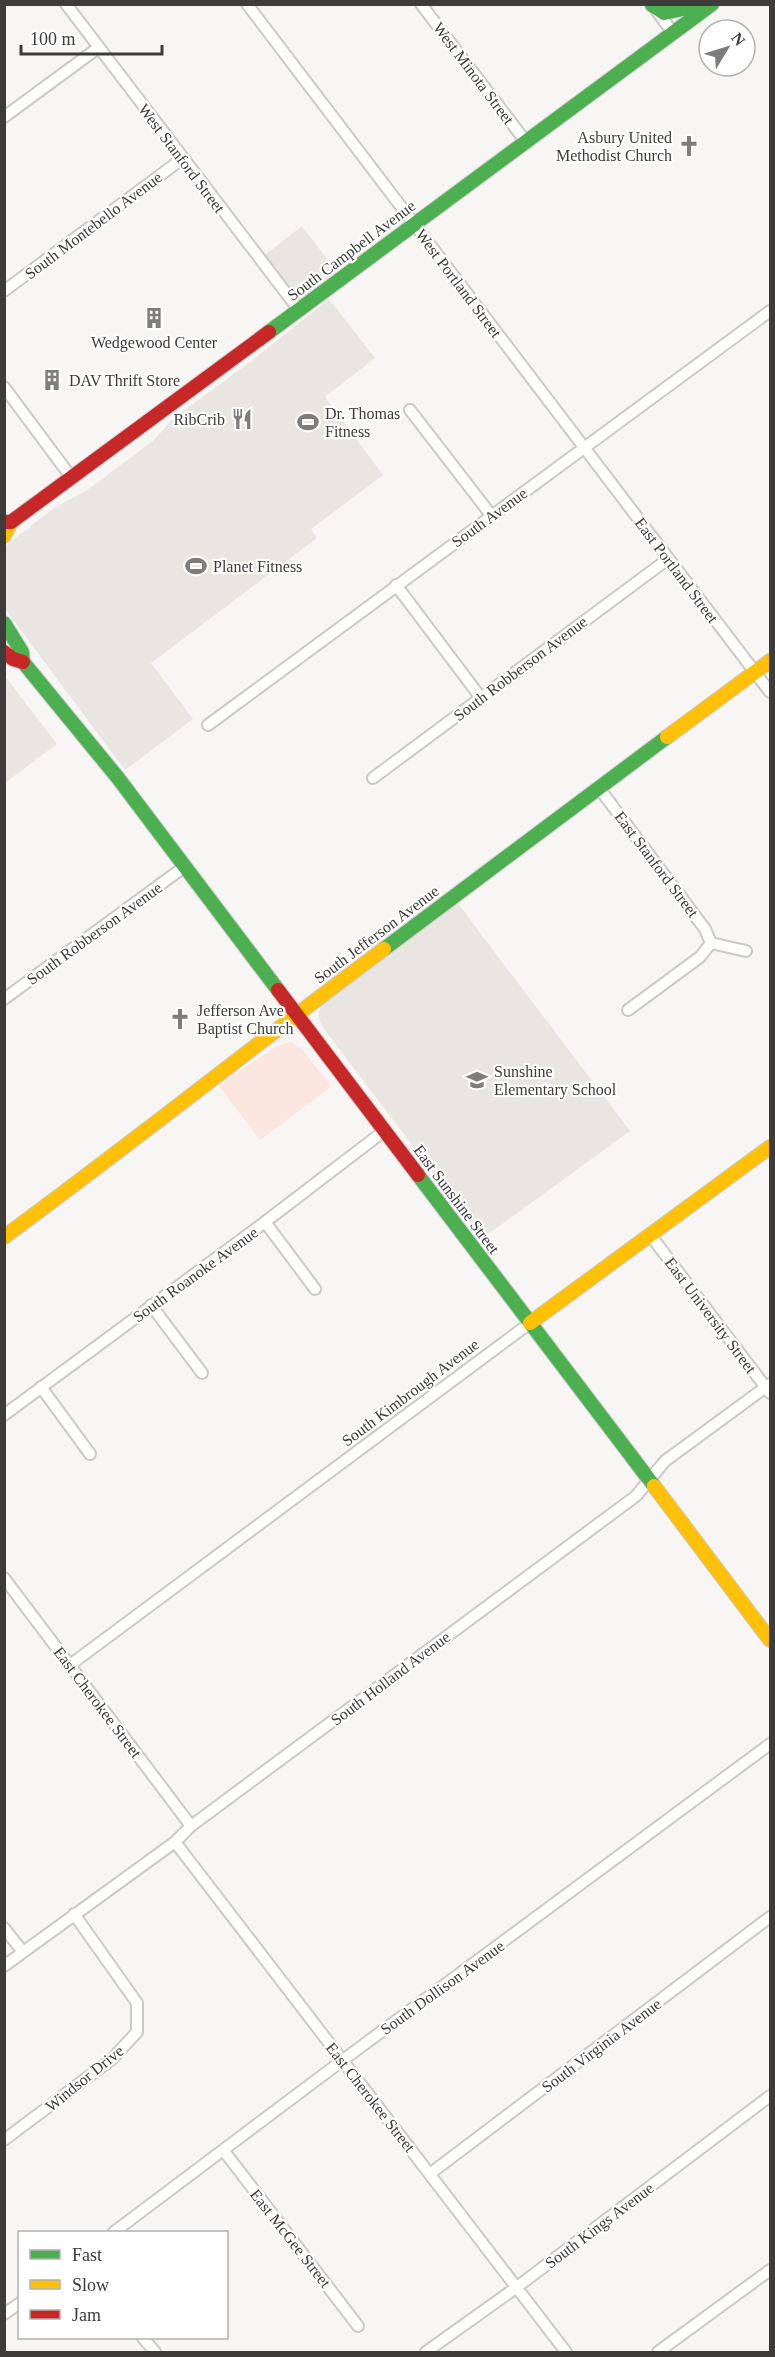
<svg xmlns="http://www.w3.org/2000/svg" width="775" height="2357" font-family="'Times New Roman',serif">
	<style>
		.built { fill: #e9e5e0 }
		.green { fill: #fbe6e0 }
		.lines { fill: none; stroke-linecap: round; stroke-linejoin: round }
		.street-casing { stroke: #cbcac9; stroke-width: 14 }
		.fast-casing { stroke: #cbcac9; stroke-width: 16 }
		.slow-casing { stroke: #cbcac9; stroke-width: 16 }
		.jam-casing { stroke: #cbcac9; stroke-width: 16 }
		.street { stroke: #fefefd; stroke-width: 10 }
		.fast { stroke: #4caf50; stroke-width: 14 }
		.slow { stroke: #ffc107; stroke-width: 14 }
		.jam { stroke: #c62828; stroke-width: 14 }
		.labels { text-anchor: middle; stroke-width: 4.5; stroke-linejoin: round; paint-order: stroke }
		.street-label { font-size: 16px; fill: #3d3c3b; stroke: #fff }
		.poi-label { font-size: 16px; fill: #3d3c3b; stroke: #fff; text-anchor: start }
	</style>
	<rect width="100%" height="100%" fill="#f8f6f4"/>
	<path class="built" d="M302,226L337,272L300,298L296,296L265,255Z
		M329,299L375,358L325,397L383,475L311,529L317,538L151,663L193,719L125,770L5,609V546L54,508L87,490L153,441L174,418L246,365Z
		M5,676L57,744L5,783Z
		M456,901L630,1131L483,1238L324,1029L318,1016L322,1003Z"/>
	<path class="green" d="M291,1042L303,1050L331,1087L260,1140L218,1085L277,1046Z"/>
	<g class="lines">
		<defs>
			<path id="street" d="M66,4L299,310
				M247,4L770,692
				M421,4L526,142
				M656,10L673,33
				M4,117L98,48
				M4,291L182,159
				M4,387L71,477
				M410,410L491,515
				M396,585L481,698
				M208,725L770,311
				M373,778L668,559
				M599,788L705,929L711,943
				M711,943L746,951
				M4,999L184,867
				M628,1010L700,957L711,943
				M265,1222L315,1289
				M651,1236L770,1393
				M151,1305L202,1373
				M41,1387L90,1454
				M4,1415L265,1222L384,1131
				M4,1578L191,1826
				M70,1665L530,1323
				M175,1842L566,2352
				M4,1928L23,1952
				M4,1966L175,1842L191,1826L636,1496L665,1461L770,1384
				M4,2140L112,2059L137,2032V2003L74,1914
				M224,2151L358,2326
				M431,2173L770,1917
				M114,2232L343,2060L770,1744
				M4,2314L20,2303
				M143,2338L155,2352
				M426,2352L517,2287L770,2096
				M658,2352L770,2270"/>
			<path id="fast" d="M652,5L664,13L705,4
				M269,332L712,4
				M4,623L22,652L23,662L118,778L278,990
				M384,949L667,737
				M418,1175L654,1486"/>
			<path id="slow" d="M4,536L11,522
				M667,737L770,661
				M4,1237C132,1143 256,1044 384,949
				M530,1323L770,1147
				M654,1486L770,1640"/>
			<path id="jam" d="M4,522H11L269,332
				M4,652L13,659L23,662
				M278,990L418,1175"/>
		</defs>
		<use href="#street" class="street-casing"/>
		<use href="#fast" class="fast-casing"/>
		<use href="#slow" class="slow-casing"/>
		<use href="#jam" class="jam-casing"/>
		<use href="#street" class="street"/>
		<use href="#fast" class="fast"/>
		<use href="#slow" class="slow"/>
		<use href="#jam" class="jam"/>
	</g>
	<defs>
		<symbol id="church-bare" viewBox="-9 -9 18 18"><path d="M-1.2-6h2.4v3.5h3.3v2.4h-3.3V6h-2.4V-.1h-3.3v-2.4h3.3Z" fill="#7e7d7c" stroke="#fff" stroke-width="2.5" paint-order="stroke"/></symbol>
		<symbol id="building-bare" viewBox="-9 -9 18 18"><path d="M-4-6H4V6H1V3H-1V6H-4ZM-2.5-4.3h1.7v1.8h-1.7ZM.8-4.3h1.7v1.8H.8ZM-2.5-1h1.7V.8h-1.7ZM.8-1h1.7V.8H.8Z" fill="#7e7d7c" stroke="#fff" stroke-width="2.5" paint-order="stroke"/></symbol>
		<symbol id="restaurant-bare" viewBox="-9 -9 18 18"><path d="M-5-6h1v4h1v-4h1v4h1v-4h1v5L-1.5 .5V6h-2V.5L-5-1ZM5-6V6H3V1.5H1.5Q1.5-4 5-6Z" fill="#7e7d7c" stroke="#fff" stroke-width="2.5" paint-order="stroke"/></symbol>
		<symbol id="stadium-bare" viewBox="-9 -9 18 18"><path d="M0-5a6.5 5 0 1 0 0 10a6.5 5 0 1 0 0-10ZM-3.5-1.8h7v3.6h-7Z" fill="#7e7d7c" stroke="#fff" stroke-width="2.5" paint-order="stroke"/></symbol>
		<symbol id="school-bare" viewBox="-9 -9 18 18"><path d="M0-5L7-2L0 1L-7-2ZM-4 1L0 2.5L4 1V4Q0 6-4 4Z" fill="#7e7d7c" stroke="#fff" stroke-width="2.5" paint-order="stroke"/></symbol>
	</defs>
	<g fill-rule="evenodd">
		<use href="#church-bare" x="674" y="131" width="30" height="30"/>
		<use href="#building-bare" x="139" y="303" width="30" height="30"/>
		<use href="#building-bare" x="37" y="365" width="30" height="30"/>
		<use href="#restaurant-bare" x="227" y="404" width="30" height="30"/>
		<use href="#stadium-bare" x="293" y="407" width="30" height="30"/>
		<use href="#stadium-bare" x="181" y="551" width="30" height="30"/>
		<use href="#church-bare" x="165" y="1004" width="30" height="30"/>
		<use href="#school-bare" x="462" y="1065" width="30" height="30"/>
	</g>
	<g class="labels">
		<g class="street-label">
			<text transform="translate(474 73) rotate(53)" y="6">West Minota Street</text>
			<text transform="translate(182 158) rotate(53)" y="6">West Stanford Street</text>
			<text transform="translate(93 225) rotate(-37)" y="6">South Montebello Avenue</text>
			<text transform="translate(351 250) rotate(-37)" y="6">South Campbell Avenue</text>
			<text transform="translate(459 283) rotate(53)" y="6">West Portland Street</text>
			<text transform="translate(489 517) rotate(-36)" y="6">South Avenue</text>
			<text transform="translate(677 570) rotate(53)" y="6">East Portland Street</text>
			<text transform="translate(520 668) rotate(-37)" y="6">South Robberson Avenue</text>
			<text transform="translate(657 864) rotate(53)" y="6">East Stanford Street</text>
			<text transform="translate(94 933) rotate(-36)" y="6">South Robberson Avenue</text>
			<text transform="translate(376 934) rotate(-37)" y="6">South Jefferson Avenue</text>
			<text transform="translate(457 1199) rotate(53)" y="6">East Sunshine Street</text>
			<text transform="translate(195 1274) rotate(-36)" y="6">South Roanoke Avenue</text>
			<text transform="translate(711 1315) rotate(53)" y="6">East University Street</text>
			<text transform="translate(410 1392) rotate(-37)" y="6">South Kimbrough Avenue</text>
			<text transform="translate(390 1678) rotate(-37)" y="6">South Holland Avenue</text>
			<text transform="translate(98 1702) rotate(53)" y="6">East Cherokee Street</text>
			<text transform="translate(442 1987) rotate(-36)" y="6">South Dollison Avenue</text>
			<text transform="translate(601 2045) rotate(-37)" y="6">South Virginia Avenue</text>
			<text transform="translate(84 2078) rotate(-39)" y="6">Windsor Drive</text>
			<text transform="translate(371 2097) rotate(52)" y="6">East Cherokee Street</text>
			<text transform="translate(599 2225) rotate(-37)" y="6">South Kings Avenue</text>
			<text transform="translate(291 2238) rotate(52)" y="6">East McGee Street</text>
		</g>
		<g class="poi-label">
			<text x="672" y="143" text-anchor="end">Asbury United<tspan x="672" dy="18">Methodist Church</tspan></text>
			<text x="154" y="348" text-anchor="middle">Wedgewood Center</text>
			<text x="69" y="386">DAV Thrift Store</text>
			<text x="325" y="419">Dr. Thomas<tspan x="325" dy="18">Fitness</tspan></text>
			<text x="225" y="425" text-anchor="end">RibCrib</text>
			<text x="213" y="572">Planet Fitness</text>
			<text x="197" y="1016">Jefferson Ave<tspan x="197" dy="18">Baptist Church</tspan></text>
			<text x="494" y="1077">Sunshine<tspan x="494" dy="18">Elementary School</tspan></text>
		</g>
	</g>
	<rect width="775" height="2357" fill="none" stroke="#3d3c3b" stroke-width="12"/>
	<rect x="18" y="2231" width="210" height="108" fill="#ffffff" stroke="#b1b1b1" stroke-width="1.5"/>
	<rect x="30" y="2250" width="30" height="9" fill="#4caf50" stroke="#b1b1b1" stroke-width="1.5"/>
	<text x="72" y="2261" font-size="18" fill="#3d3c3b">Fast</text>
	<rect x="30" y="2280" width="30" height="9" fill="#ffc107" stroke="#b1b1b1" stroke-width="1.5"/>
	<text x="72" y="2291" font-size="18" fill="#3d3c3b">Slow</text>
	<rect x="30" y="2310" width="30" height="9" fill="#c62828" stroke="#b1b1b1" stroke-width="1.5"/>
	<text x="72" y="2321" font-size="18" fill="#3d3c3b">Jam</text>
	<g transform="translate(727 48) rotate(52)"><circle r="28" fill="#ffffff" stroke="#b1b1b1" stroke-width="1.5"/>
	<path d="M0-4.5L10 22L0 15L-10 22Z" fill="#7e7d7c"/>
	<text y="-9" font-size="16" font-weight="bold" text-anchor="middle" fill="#3d3c3b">N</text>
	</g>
	<path d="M21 45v9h141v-9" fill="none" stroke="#3d3c3b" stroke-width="3"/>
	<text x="30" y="45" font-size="18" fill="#3d3c3b" stroke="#ffffff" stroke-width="4.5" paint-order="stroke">100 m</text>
</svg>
